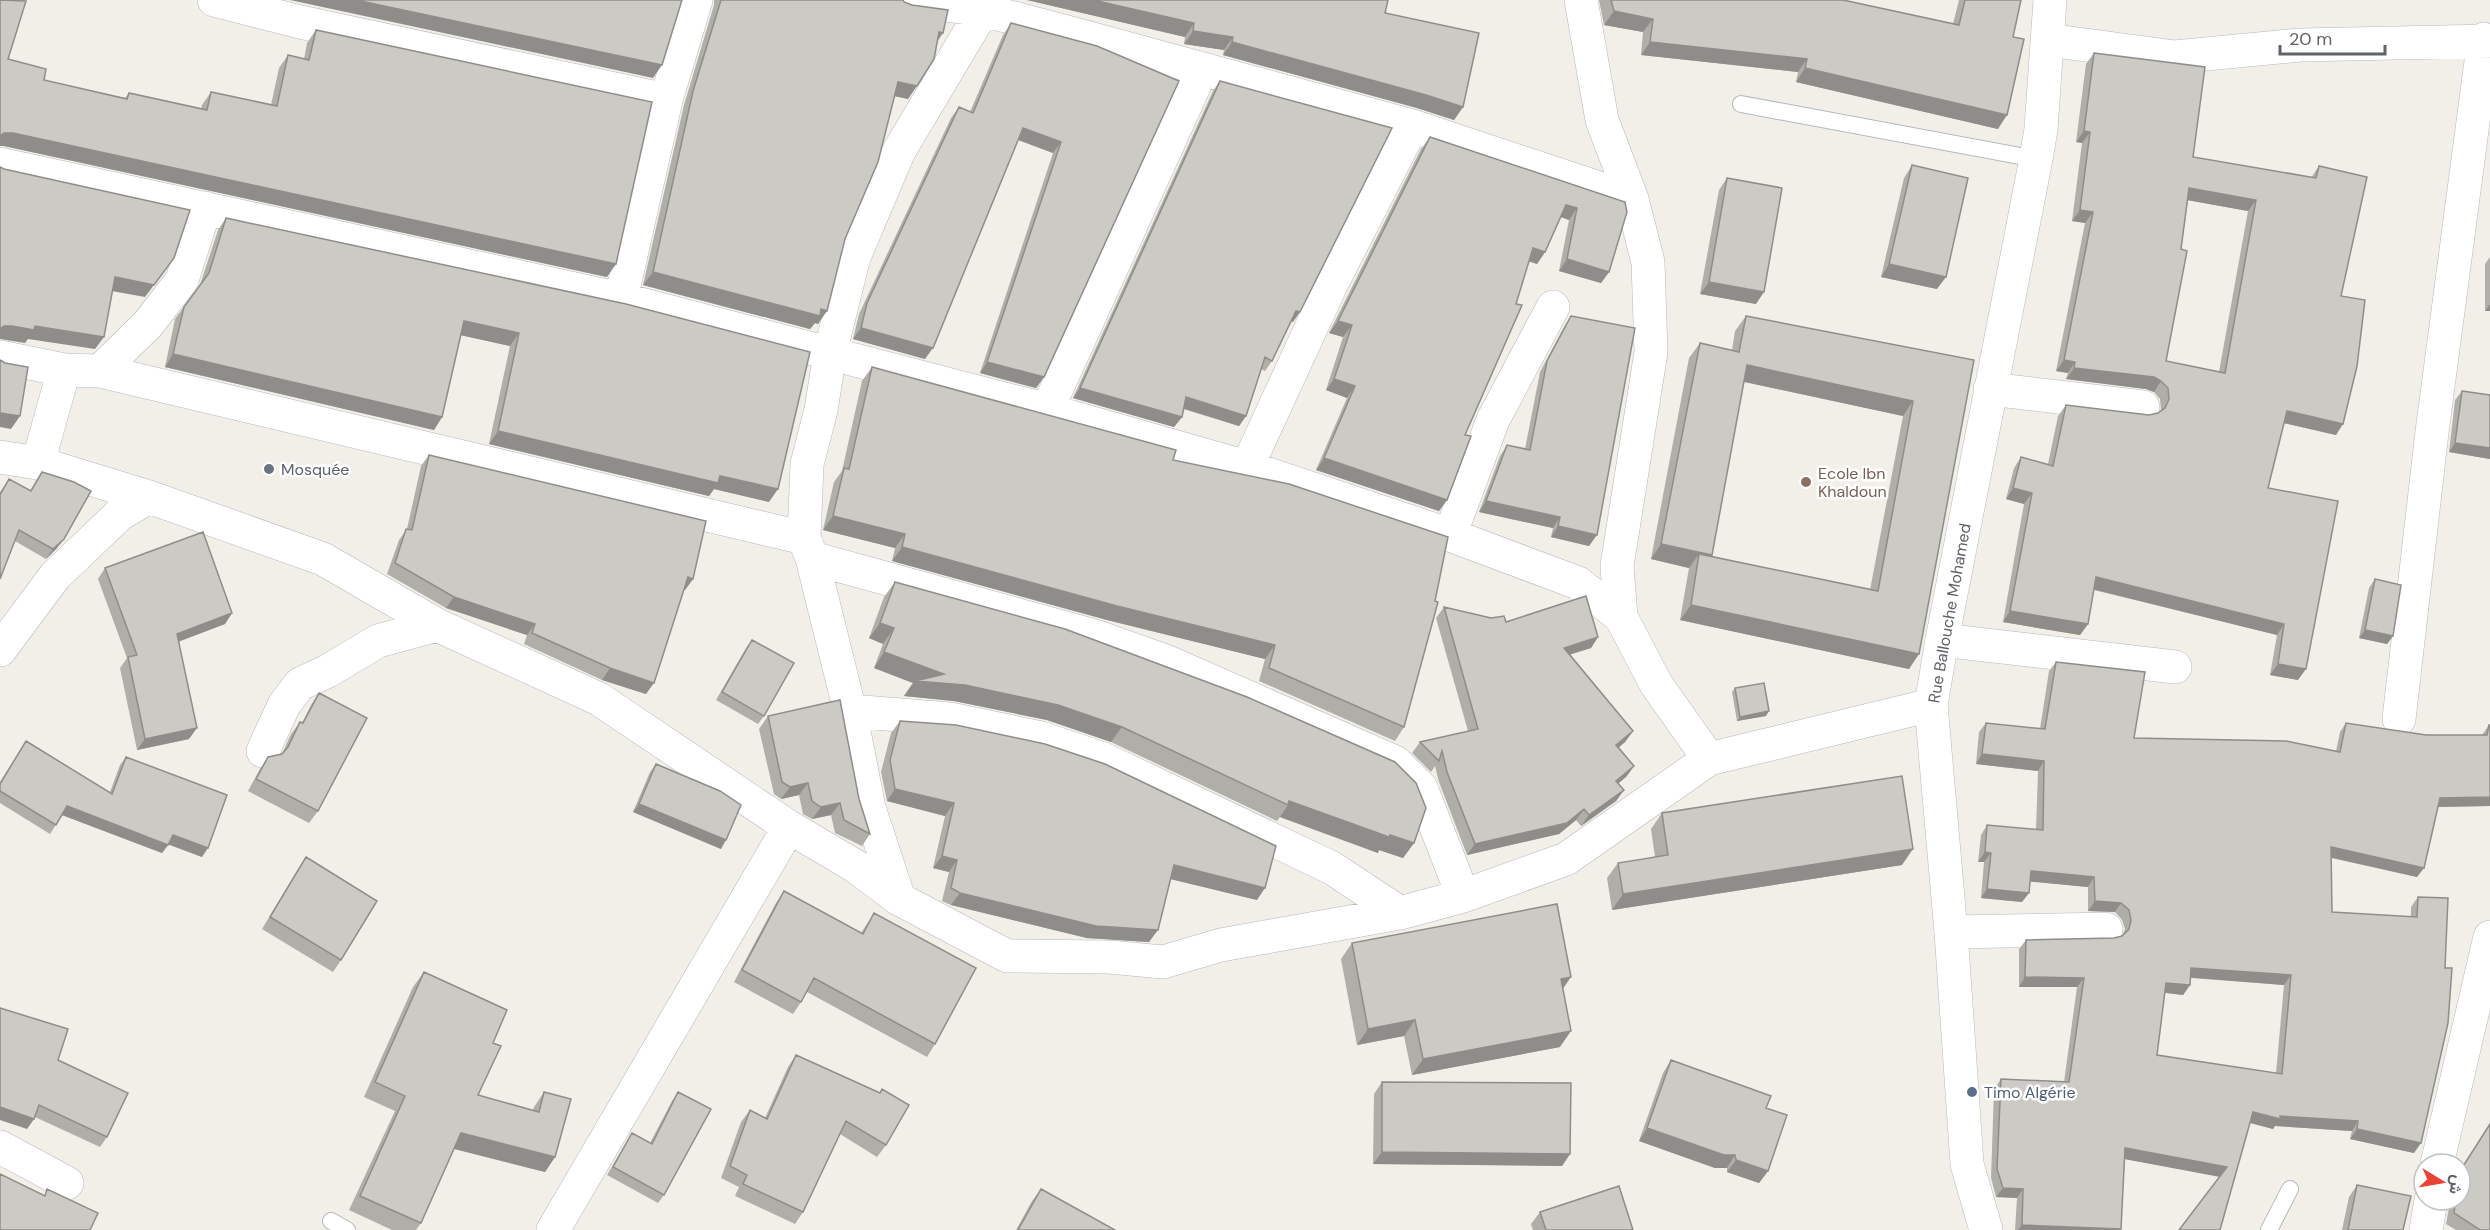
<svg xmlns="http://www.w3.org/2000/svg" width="2490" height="1230" font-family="'DM Sans',Vazirmatn,sans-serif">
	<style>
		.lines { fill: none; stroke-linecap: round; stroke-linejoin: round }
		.lane-casing { stroke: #b5b8bc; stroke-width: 18 }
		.street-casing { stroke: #b5b8bc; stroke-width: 34 }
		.secondary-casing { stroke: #b6babf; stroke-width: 34 }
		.lane { stroke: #fff; stroke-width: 16 }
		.street { stroke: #fff; stroke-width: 33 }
		.secondary { stroke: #fff; stroke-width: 33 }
		.wall { fill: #afaea9; fill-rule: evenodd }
		.shaded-wall { fill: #8f8d8a }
		.building { fill: #cccac5; stroke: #8f8d8a; stroke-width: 1.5; fill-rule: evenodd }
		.worship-dot { fill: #6b7280; stroke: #fff; stroke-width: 2 }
		.education-dot { fill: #8d6e63; stroke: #fff; stroke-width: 2 }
		.service-dot { fill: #5c6f8a; stroke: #fff; stroke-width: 2 }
		.labels { text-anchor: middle; stroke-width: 5; stroke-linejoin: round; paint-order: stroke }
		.worship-label { font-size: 16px; fill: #5b616d; stroke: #fff; text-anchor: start }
		.education-label { font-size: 16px; fill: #785e54; stroke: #fff; text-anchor: start }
		.street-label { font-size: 16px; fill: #5f6368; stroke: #fff }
		.service-label { font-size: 16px; fill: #4e5e75; stroke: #fff; text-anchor: start }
	</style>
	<rect width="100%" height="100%" fill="#f1efe8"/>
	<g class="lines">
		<defs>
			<path id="lane" d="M1741,104L2036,159
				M331,1221L347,1230
				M2269,1230L2290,1189"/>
			<path id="street" d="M214,0L300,22L666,100
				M906,0L983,10L1078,35L1412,126L1632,199
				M1581,0L1602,120L1632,199L1648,262L1651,352L1617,566L1621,617
				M2048,40L2175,57L2300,45L2490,41
				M0,164L621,299L1047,410L1247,467L1450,535L1578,583L1621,617L1656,684L1709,759
				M621,299L666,100L696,0
				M0,357L64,370L100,371L804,538
				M100,371L148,324L182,280L205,208
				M1990,389L2143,407
				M1047,410L1202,69
				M0,457L38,463L149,497L323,559L437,625
				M38,463L64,370
				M1247,467L1330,287L1412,126
				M1450,535L1493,420L1553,307
				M812,558L1098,637L1168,662L1395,762L1421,788L1463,896
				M1942,640L2175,667
				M0,650L55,576L120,514L149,497
				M850,711L950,719L1041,738L1103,759L1332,868L1400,913
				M2399,719L2432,432L2484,39
				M263,751L284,705L300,684L328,671L378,641L437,625L599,699L789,827
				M899,899L869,808L850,711L812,558L804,538L807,464L821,410L830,353L854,257L899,151L983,10
				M1951,932L2106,929
				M0,1147L67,1183
				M2437,1164L2490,937
				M553,1230L789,827L855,866L899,899L1007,956L1109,957L1163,962L1221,945L1400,913L1463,896L1566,859L1709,759L1931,705
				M2426,1230L2431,1200"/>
			<path id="secondary" d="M1986,1230L1967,1164L1951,932L1931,705L1942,640L2036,159L2041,129L2050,0"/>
		</defs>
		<use href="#lane" class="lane-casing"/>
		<use href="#street" class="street-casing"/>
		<use href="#secondary" class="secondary-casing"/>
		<use href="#lane" class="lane"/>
		<use href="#street" class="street"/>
		<use href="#secondary" class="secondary"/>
	</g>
	<path class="wall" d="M0,0L8,59L44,80L125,98L129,93L201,109L202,105L211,92L271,105L279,68L288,55L304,59L307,43L316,30L607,277L4,146H0Z
		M714,0H903L937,42L908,99L895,96L845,239L818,324L815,323L810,329L643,285L684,105L714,5Z
		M1027,0L1385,13L1463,107L1454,120L1417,108L1223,55L1224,50L1184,44L1185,37Z
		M1599,0H1843L1953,24L1959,0H2021L2013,37L1998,129L1796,82L1798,72L1641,55L1643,32L1604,25Z
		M1011,23L1097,46L1044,377L1036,388L980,373L1053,153L1018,140L925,359L853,339L859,314L951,118L959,107L970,112L1003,35Z
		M2094,53L2193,157L2311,178L2319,166L2341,296L2336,435L2284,423L2268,488L2298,680L2270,675L2277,635L2094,590L2088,624L2080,635L2003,622L2024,504L2006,499L2014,468L2021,457L2048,464L2058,416L2066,405L2149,415L2158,413L2161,410L2160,399L2154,392L2146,389L2066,379L2068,373L2056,371L2085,223L2072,221L2082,143L2076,142L2086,64ZM2188,200L2248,211L2219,372L2166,361Z
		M1220,81L1293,322H1291L1272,361L1265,371L1261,369L1246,416L1239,426L1183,409L1182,417L1174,427L1073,398L1213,91Z
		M1430,137L1625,202L1609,272L1601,283L1559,271L1569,220L1561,217L1545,252L1537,264L1529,261L1465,435L1447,500L1439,511L1316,470L1347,398L1326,390L1343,337L1329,333L1421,149Z
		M1912,165L1937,289L1881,277L1904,178Z
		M1727,178L1756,304L1700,294L1719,190Z
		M226,218L626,304L769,502L714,489L709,496L489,444L510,346L461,335L442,417L434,430L165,367L175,319L200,285L218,230Z
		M2490,257V311H2485V264Z
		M1571,316L1589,546L1551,537L1553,528L1479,512L1500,456L1507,445L1525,449L1540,372L1564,327Z
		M1746,316L1974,360L1909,669L1680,620L1689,568L1651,559L1689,358L1700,343L1732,350L1735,331ZM1744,382L1903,416L1870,590L1711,556Z
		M872,367L1173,460L1404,727L1395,741L1259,681L1265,659L1107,620L892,561L895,548L823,530L834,482L842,471L862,381Z
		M2462,391L2490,395V459L2449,452L2455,400Z
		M429,455L693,579L685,590H684L646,694L602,680L524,644L527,635L446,608L387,574L399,540L407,529L421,466Z
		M42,472L57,548L46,559L15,541L0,579V492L9,479L30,491Z
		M105,568L232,613L225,624L179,641L189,739L137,750L120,668L127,658L98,579Z
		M2375,579L2393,636L2387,644L2359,638L2369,588Z
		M895,582L1414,843L1403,858L1379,850L1378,853L1280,817L1277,821L1111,742L1047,720L954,701L904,696L913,683L874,668L883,644L869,638L884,597Z
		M1444,607L1506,622L1598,637L1591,648L1570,654L1633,731L1625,742L1619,747L1634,766L1626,777L1618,783L1624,790L1616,801L1581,826L1576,820L1559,834L1467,855L1439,782L1435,766L1431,772L1412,753L1420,742L1468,731L1436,618Z
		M752,640L764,716L758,724L716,700L746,648Z
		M2056,662L2134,738L2336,751L2340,732L2346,723L2426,735H2482L2489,725L2490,806L2438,807L2417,877L2331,858L2332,912L2411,917V907L2418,897L2414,1153L2350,1139L2352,1131L2275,1126L2273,1129L2250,1123L2219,1176L2125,1159L2120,1230H2015L2017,1198L1996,1197L1991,1178L1994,1089L2001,1079L2064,1082L2077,987H2019V949L2026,940L2114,938L2122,936L2123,934L2125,929L2122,920L2115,912L2088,911V887L2030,881L2022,902L1981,898L1984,862H1978L1981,835L1987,825L2036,830L2038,771L1976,764L1979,732L1986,723L2040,729L2049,671ZM2190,978L2284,985L2276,1073L2157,1055L2165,993L2183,995L2190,985Z
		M1735,688L1766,716L1737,721L1732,692Z
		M319,693L318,811L309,823L248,791L260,769L268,757L282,754L291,734L300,722L302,723L311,705Z
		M768,716L859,799L870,834L862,846L835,833L831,815L812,819L803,814L799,795L781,799L774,794L759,729Z
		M900,721L1257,900L1171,879L1149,942L1087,938L951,905L942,901L949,872L933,868L945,816L887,801L881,772L891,733Z
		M26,741L110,792L120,765L126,757L202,857L169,844L162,853L62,815L50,834L0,803V782Z
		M656,764L721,849L633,812L650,772Z
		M1662,813L1902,865L1612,910L1607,878L1618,863L1655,857L1651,829Z
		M306,857L341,960L333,972L262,929L298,869Z
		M784,891L861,933L874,913L935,1044L927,1057L807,992L801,1002L793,1014L734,982L776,903Z
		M1352,943L1563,988L1560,1047L1412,1075L1404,1036L1357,1045L1341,959Z
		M424,972L493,1043L478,1095L533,1110L534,1107L544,1092L555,1157L545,1172L454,1149L421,1223L416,1230H392L349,1210L395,1111L364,1097L413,987Z
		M796,1055L879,1093L886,1145L877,1157L840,1134L803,1212L795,1224L735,1196L739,1187L721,1178L741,1122L750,1110L765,1118L788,1067Z
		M58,1060L107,1137L100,1147L35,1117L27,1129Z
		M1671,1060L1766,1108L1768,1171L1759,1183L1727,1172V1168H1715L1639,1141L1663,1073Z
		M1382,1082L1570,1154L1562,1166L1373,1164L1374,1094Z
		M678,1092L664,1195L658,1203L607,1175L632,1133L650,1143L672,1101Z
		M2490,1124V1230H2456L2446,1224L2450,1202L2449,1200H2460V1170Z
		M2357,1185L2403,1230H2342L2349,1197Z
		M1041,1189L1115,1230H1016L1032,1201Z
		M1540,1212L1633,1230H1533L1531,1224Z"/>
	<path class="shaded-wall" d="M290,0H356L662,65L653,78Z
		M1027,0H1093L1194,23L1185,37Z
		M1614,11L1653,19L1643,32L1604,25Z
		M1193,31L1233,37L1224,50L1184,44Z
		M939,32L943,33L934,46Z
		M1232,42L1426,95L1463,107L1454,120L1417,108L1223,55Z
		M1650,42L1807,59L1798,72L1641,55Z
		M1805,68L2007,115L1998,129L1796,82Z
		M898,82L917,86L908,99L889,95Z
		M1023,128L1061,142L1053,153L1016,139Z
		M2084,131L2090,132L2082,143L2076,142Z
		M4,133H13L616,264L607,277L4,146H0V136Z
		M2189,188L2256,200L2248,211L2181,199Z
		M1566,205L1577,208L1569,220L1558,216Z
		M2080,210L2093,212L2085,223L2072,221Z
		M1533,248L1545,252L1537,264L1525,260Z
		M174,258L145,297L106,290L115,277Z
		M1567,259L1609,272L1601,283L1559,271Z
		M1889,264L1946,277L1937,289L1881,277Z
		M653,272L821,309L827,311L818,324L815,323L810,329L643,285Z
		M1709,282L1764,292L1756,304L1700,294Z
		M2490,304V311H2485Z
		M1296,311L1300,312L1293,322L1289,321Z
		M464,321L519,333L510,346L455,334Z
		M1338,321L1352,325L1343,337L1329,333Z
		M4,326H35L104,337L95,349L28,339L25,343L0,339V329Z
		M861,328L933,348L925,359L853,339Z
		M173,354L442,417L434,430L165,367Z
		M2064,360L2075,362L2068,373L2056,371Z
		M987,362L1044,377L1036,388L980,373Z
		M1747,365L1913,401L1903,416L1736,380Z
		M2074,368L2154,377L2161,381L2154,392L2146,389L2066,379Z
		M1334,379L1355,386L1347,398L1326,390Z
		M1080,388L1182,417L1174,427L1073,398Z
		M1186,397L1246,416L1239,426L1179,407Z
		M2287,411L2343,424L2336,435L2279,422Z
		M0,413L20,416L11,429L0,427Z
		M498,431L720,476L778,489L769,502L714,489L709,496L489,444Z
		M2455,443L2490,448V459L2449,452Z
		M1324,458L1447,500L1439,511L1316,470Z
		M2013,488L2032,493L2024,504L2006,499Z
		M1486,501L1560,517L1553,528L1479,512Z
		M833,516L905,534L895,548L823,530Z
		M1558,526L1597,535L1589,546L1551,537Z
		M64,539L57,548L46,559L53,549Z
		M1661,544L1712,555L1701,570L1699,554L1689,568L1651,559Z
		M902,547L1275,645L1265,659L1107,620L892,561Z
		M688,577L693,579L685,590L680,589Z
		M2096,577L2284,624L2277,635L2088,588Z
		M454,597L535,624L527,635L446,608Z
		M1691,605L1919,654L1909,669L1680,620Z
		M2010,611L2088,624L2080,635L2003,622Z
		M232,613L225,624L170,645L177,634Z
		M880,623L894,628L883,644L869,638Z
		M2365,630L2393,636L2387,644L2359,638Z
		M1598,637L1591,648L1556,659L1564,648Z
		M884,652L944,674L965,685L1058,705L1122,727L1111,742L1047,720L954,701L904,696L913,683L874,668Z
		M2278,664L2306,669L2298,680L2270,675Z
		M610,668L654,683L646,694L602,680Z
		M1769,711L1766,716L1737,721L1740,717Z
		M197,728L189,739L137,750L145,739Z
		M1633,731L1625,742L1609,756L1616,745Z
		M1982,754L2044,761L2038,771L1976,764Z
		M1634,766L1626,777L1608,792L1616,781Z
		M808,783L799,795L781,799L790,787Z
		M895,789L954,803L945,816L887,801Z
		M1624,790L1616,801L1581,826L1589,815Z
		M2490,797V806L2433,807L2440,798Z
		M1289,801L1390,835L1414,843L1403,858L1379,850L1378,853L1280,817L1288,805Z
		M840,803L831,815L812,819L821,807Z
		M639,804L726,840L721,849L633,812Z
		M67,806L168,845L162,853L62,815Z
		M1584,809L1576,820L1559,834L1467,855L1475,844Z
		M173,835L208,848L202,857L167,844Z
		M2331,847L2424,868L2417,877L2325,856Z
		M1913,849L1902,865L1612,910L1623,894Z
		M1985,852L1991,853L1984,862H1978Z
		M942,856L957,860L949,872L933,868Z
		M1174,865L1265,888L1257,900L1166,878Z
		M2031,871L2094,877L2088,887L2024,881Z
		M1987,889L2029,893L2022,902L1981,898Z
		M960,893L1158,930L1149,942L1087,938L951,905Z
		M2095,901L2121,903L2115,912L2088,911Z
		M2191,968L2291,975L2284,985L2185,977Z
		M1571,977L1560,993L1561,979Z
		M2025,977L2084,978L2077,987H2019Z
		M2166,983L2190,985L2183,995L2160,992Z
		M1415,1020L1404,1036L1357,1045L1368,1029Z
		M1571,1031L1560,1047L1412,1075L1423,1059Z
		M0,1107L34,1119L27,1129L0,1120Z
		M2253,1112L2358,1121L2352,1131L2275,1126L2273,1129L2247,1122Z
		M1647,1128L1735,1155L1727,1168H1715L1639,1141Z
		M2357,1129L2421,1143L2414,1153L2350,1139Z
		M461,1133L555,1157L545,1172L451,1148Z
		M2125,1148L2227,1167L2220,1177L2119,1158Z
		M1382,1152L1570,1154L1562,1166L1373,1164Z
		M1736,1160L1768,1171L1759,1183L1727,1172Z
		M2003,1188L2023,1189L2017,1198L1996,1197Z
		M2022,1225L2121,1229L2120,1230H2018Z"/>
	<path class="building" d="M0,0L26,1L8,59L46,69L44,80L127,99L129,93L207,110L211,92L277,106L288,55L309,60L316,30L652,102L616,264L13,133H4L0,136Z
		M356,0H682L662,65Z
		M721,0H903L904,2L912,5L948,10L943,33L939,32L934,59L917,86L898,82L878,162L845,239L827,311L821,309L820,316L653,272L693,91Z
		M1093,0H1388L1385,13L1479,33L1463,107L1426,95L1232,42L1233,37L1193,31L1194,23Z
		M1611,0H1843L1959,25L1965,0H2021L2013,37L2024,39L2007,115L1805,68L1807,59L1650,42L1653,19L1614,11Z
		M1011,23L1097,46L1179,81L1044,377L987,362L1061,142L1023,128L933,348L861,328L867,303L959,107L973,113Z
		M2094,53L2205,67L2193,157L2316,178L2319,166L2367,177L2341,296L2365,300L2357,366L2343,424L2287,411L2268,488L2338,501L2306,669L2278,664L2284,624L2096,577L2088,624L2010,611L2032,493L2013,488L2021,457L2053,466L2066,405L2149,415L2158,413L2165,408L2169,399L2168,388L2161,381L2154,377L2074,368L2075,362L2064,360L2093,212L2080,210L2090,132L2084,131ZM2189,188L2256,200L2225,373L2166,361L2187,251L2181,249Z
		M1220,81L1392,128L1300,312L1296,311L1272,361L1265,357L1246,416L1186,397L1182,417L1080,388Z
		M1430,137L1625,202L1627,212L1609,272L1567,259L1577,208L1566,205L1545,252L1533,248L1516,304L1522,305L1465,435L1471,436L1447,500L1324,458L1355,386L1334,379L1352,325L1338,321Z
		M1912,165L1968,178L1946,277L1889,264Z
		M0,167L4,169L190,210L174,258L154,285L115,277L104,337L35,326L34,330L12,326H4L0,329Z
		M1727,178L1782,188L1764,292L1709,282Z
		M226,218L626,304L810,352L778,489L720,476L718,483L498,431L519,333L464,321L442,417L173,354L184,307L209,273Z
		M1571,316L1635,328L1597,535L1558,526L1560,517L1486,501L1507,445L1530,450L1547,361Z
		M1746,316L1974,360L1919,654L1691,605L1699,554L1878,591L1913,401L1747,365L1712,555L1661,544L1700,343L1739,352Z
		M0,360L5,363L28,367L20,416L0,413Z
		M872,367L1176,450L1173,460L1289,484L1448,537L1435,601L1438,602L1404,727L1269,668L1275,645L1117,606L902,547L905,534L833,516L844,468L849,469Z
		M2462,391L2490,395V448L2455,443Z
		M429,455L706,521L693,579L688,577L654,683L610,668L532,633L535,624L454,597L395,563L406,529L412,530Z
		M42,472L74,482L91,491L64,539L53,549L19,530L0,579V495L9,479L31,491Z
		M203,532L232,613L177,634L197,728L145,739L128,657L137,655L105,568Z
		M2375,579L2401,585L2393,636L2365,630Z
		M895,582L1065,629L1247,697L1395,762L1416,783L1426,808L1414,843L1390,835L1389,837L1289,801L1288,805L1122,727L1058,705L965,685L915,681L944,674L884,652L894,628L880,623Z
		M1586,596L1598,637L1564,648L1633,731L1616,745L1634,766L1616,781L1624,790L1589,815L1584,809L1567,823L1475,844L1447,772L1442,751L1439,761L1420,742L1478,729L1444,607L1491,618L1504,616L1506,622Z
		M752,640L794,663L764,716L722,692Z
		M2056,662L2145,672L2134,738L2286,741L2340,752L2346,723L2426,735H2487L2489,725H2490V797L2440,798L2424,868L2331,847L2332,912L2417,917L2418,897L2448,898L2445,968H2452L2448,1023L2421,1143L2357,1129L2358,1121L2280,1116V1119L2253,1112L2220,1230H2179L2227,1167L2125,1148L2121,1229L2022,1225L2023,1189L2003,1188L1997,1169L2001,1079L2069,1082L2084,978L2025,977L2026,940L2114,938L2122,936L2129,929L2131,920L2129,910L2121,903L2095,901L2094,877L2031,871L2029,893L1987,889L1991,853L1985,852L1987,825L2043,830L2044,761L1982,754L1986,723L2045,729ZM2191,968L2291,975L2282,1074L2157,1055L2166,983L2190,985Z
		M1764,683L1769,711L1740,717L1735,688Z
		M319,693L367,718L318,811L256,779L268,757L282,754L288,747L300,722L303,723Z
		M840,700L859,799L870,834L844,820L840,803L821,807L812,801L808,783L790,787L782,782L768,716Z
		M900,721L956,725L1045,744L1105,764L1276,846L1265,888L1174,865L1158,930L1096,926L960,893L951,888L957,860L942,856L954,803L895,789L890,760Z
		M26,741L112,794L126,757L227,795L208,848L173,835L168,845L67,806L56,825L0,791V784Z
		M656,764L720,791L741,805L726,840L639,804Z
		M1902,776L1913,849L1623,894L1618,863L1668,855L1662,813Z
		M306,857L377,901L341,960L270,917Z
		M784,891L863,934L874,913L976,968L935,1044L814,978L801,1002L742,970Z
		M1557,904L1571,977L1561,979L1571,1031L1423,1059L1415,1020L1368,1029L1352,943Z
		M424,972L507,1010L493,1043L501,1046L478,1095L539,1112L544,1092L571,1099L555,1157L461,1133L421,1223L360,1196L405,1096L375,1082Z
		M0,1008L68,1029L58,1060L128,1093L107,1137L39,1105L34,1119L0,1107Z
		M796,1055L880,1093L882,1089L909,1105L886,1145L846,1121L803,1212L743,1184L747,1175L730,1166L750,1110L767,1119Z
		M1671,1060L1771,1096L1766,1108L1787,1115L1768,1171L1736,1160L1735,1155H1724L1647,1128Z
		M1382,1082L1571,1083L1570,1154L1382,1152Z
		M678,1092L711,1109L664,1195L613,1167L632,1133L652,1144Z
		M2490,1124V1230H2480L2454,1213L2456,1200H2460V1171Z
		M0,1174L45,1196L47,1189L98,1213L90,1230H0Z
		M2357,1185L2411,1196L2403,1230H2348Z
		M1619,1186L1633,1230H1546L1540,1212Z
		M1041,1189L1115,1230H1018Z"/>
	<circle class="worship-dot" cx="269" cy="469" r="6"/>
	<circle class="education-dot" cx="1806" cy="482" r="6"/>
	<circle class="service-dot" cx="1972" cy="1092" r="6"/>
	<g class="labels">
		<g class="worship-label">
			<text x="281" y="475">Mosquée</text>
		</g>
		<g class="education-label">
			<text x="1818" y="479">Ecole Ibn<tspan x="1818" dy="18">Khaldoun</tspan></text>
		</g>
		<g class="street-label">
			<text transform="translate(1949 613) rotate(-80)" y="6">Rue Ballouche Mohamed</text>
		</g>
		<g class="service-label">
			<text x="1984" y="1098">Timo Algérie</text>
		</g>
	</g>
	<g transform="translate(2442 1182) rotate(101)"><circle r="28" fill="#ffffff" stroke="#bfc1c3" stroke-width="1.5"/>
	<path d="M0-4.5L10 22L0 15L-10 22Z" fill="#ea4335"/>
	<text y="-9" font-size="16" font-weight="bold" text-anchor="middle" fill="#5f6368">ش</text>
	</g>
	<path d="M2280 45v9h105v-9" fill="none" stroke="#5f6368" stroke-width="3"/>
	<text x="2289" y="45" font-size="18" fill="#5f6368" stroke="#ffffff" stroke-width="4.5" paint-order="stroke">20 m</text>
</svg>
